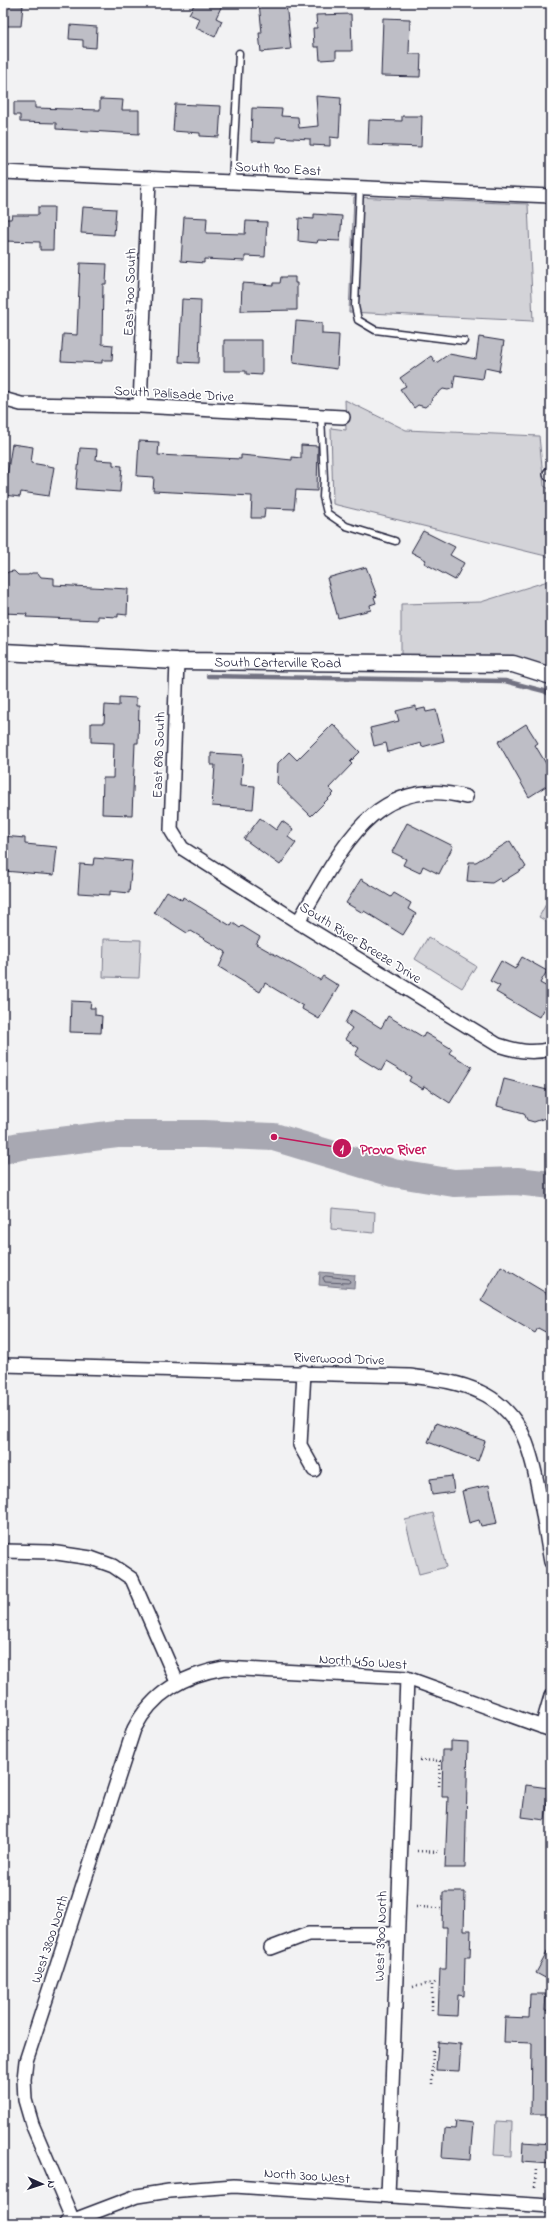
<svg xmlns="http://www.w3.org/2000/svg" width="554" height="2226" font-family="'Indie Flower',sans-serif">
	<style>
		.green { fill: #d3d3d8; stroke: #7a7a8a }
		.water { fill: #a8a8b2; stroke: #727282 }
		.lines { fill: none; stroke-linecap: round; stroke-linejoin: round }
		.shore { stroke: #58586b; stroke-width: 1 }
		.stream { stroke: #727282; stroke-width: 4.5 }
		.river { stroke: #a8a8b2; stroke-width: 28 }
		.building { fill: #bebec6; stroke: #22223b }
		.service-casing { stroke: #22223b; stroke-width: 9 }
		.minor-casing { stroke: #22223b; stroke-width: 16 }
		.tertiary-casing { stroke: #22223b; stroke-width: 19 }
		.path { stroke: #22223b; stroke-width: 2.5; stroke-dasharray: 1 3; stroke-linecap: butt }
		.service { stroke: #fff; stroke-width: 6 }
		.minor { stroke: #fff; stroke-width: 13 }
		.tertiary { stroke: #fff; stroke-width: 16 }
		.labels { text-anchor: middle; stroke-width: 3.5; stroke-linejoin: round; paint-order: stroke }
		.street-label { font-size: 14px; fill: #22223b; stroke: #fff }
		.leader { fill: none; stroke: #c2185b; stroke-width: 1.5 }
		.callout-dot { fill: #c2185b; stroke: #fff; stroke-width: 1.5 }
		.mark-label { font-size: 12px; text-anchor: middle; font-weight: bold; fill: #fff }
		.callout-label { font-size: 15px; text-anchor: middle; font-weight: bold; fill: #c2185b; stroke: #fff; stroke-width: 3.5; stroke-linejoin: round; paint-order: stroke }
	</style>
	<rect width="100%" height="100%" fill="#f2f2f3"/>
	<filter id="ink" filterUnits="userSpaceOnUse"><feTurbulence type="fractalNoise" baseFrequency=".025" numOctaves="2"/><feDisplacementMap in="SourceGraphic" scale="8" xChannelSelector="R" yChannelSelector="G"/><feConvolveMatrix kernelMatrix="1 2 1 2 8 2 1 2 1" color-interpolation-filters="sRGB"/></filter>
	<g filter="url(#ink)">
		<path class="green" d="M354,197L528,204L533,321L349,312Z
			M345,400L406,430L539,436L544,486L551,490V569L550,557L333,504L331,428L346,430Z
			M551,580V669L507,656L401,657V604L481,602Z
			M551,895V924L539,917Z
			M428,937L476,966L462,988L415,959Z
			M104,939L141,940L139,978L103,977Z
			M332,1208L375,1212L374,1233L331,1229Z
			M433,1513L446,1567L419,1574L405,1520Z
			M496,2121L512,2122L511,2156L494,2155Z"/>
		<path class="water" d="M320,1272L355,1275L354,1288L319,1285Z"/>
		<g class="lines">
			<path class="shore" d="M326,1276L349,1279L350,1282L348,1283L325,1282L323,1278Z"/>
			<path class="stream" d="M208,676L505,681L544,691L551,695"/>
			<path class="river" d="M3,1150L20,1146L117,1134H204L274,1137L393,1173L454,1183L517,1181L551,1185"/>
		</g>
		<path class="building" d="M3,3L23,5L21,26H3Z
			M195,3H223L216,18L222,21L215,37L196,28L200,19L189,14Z
			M259,3H286L291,49L261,52L259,33H262Z
			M351,14L352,51H336V59L320,60L319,47H314L313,28H317L316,15Z
			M383,18L410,19L409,54H421L420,77L381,76Z
			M70,25L97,27L96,48L83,47V40L69,39Z
			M316,96L341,98L339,138L330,137V146L310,145V139L276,137V142L251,141L252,108L282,109L281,116L298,117L299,128L318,126Z
			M100,99L123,100L122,110H139V134L56,129V123L20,122V115H14V102H35V108L100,110Z
			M175,104L221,106L219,137L200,136V133L173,131Z
			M402,116H422L421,147L368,145L369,120L402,121Z
			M38,207H54L53,250H40V242L3,241V219H11L12,215H38Z
			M83,207L116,209L114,235L81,233Z
			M314,214L342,216L340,241L318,240L317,243L298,241L299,218L314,219Z
			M184,217L207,218L206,233L245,234L246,221L267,222L265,257L245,256V261L204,259V263L181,261Z
			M80,263L107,264L106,284H103L102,344L113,345L112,360H102V363L61,361L63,334L77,335Z
			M281,277H295V283H297V310L241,311L242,283L273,285V283H280Z
			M182,299L201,300L199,363L179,362Z
			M296,321L322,323V334L339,335L337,369L293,363Z
			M479,337L504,341L499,371L485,368L483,379L455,375L453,388L448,390L443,389L432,398L431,402L425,407L418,405L414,408L400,389L406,386L400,378L431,356L436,363L449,354L476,359Z
			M224,340H262V375L246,374V371H224Z
			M139,441L159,442L158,455L241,459V455L292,460V457L301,458V445L318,446L317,491L296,490L294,509L265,508L264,518H251L252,496L153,491L154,477L137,476Z
			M12,444L33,447L31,463L54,467L49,496L21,492L20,497L4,495Z
			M80,448L97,449L96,460L113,461V465L122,466L120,492L76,489Z
			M423,531L455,547L450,555L464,563L455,580L424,563L426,560L411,552Z
			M366,567L377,596L374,597L376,603L370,605L371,610L338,618L327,578Z
			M14,571L18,575H28L32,573H38L41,577L54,578V585L128,589L127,615L118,614V617L98,616V620L26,617L27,614L3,613V577L8,572Z
			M119,697L136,698V706H139L138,743H135L132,815L102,814L103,778H113L114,743L91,742V723H104L105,705L119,706Z
			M416,706V710L425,708L426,712L436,710L444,741L422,747L421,743L388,752L386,743L374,746L370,728L399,721L396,711Z
			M333,724L360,752L350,762L352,764L329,788L334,793L311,816L277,783L278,763L289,752L297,760Z
			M526,724L538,743L535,745L551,772V783L529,797L498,742Z
			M211,753L243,755L241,785L255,786L253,809L212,806L215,765H211Z
			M260,818L276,830L282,821L293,829L288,837L296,843L280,865L244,839Z
			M407,823L453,846L439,874L423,866L420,873L403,865L406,859L392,852Z
			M3,836L25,838V844L57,847L54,875L3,871Z
			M510,841L526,867L502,882L500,878L492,883L467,881L469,862H476Z
			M94,858L132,861L129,893L110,891V895L78,893L80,864L93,865Z
			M361,879L391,897L394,893L411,903L408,909L416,914L403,935L364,911L363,913L346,903Z
			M167,891L182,900L183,897L231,926L233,923L240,928L242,926L260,937L256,944L320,980L323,976L339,986L319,1019L302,1009L303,1006L265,983L260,992L219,967L226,952L191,931L187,933L154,912Z
			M522,957L547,971L540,983L551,989V995L539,1017L496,992L500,986L490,981L501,961L515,969Z
			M71,1001L91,1002L90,1008H95V1015L102,1016L101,1033L70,1032Z
			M352,1010L381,1028L388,1016L423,1037L425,1033L452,1049L449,1053L472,1067L450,1103L424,1086L423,1089L409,1081L411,1077L386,1062L381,1071L355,1055L359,1048L345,1039L352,1028L345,1023Z
			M504,1079L551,1091V1119L545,1118L534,1122L527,1120L524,1113L497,1106Z
			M501,1266L551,1296V1335L538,1328L535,1333L481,1301Z
			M436,1423L485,1441L478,1461L428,1442Z
			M452,1476L454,1492L432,1495L430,1479Z
			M489,1485L497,1523L481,1526L479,1520L469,1523L462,1491Z
			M451,1741L468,1742L465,1868H445L448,1797H442L443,1750H451Z
			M526,1785L549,1788L545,1820L522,1817Z
			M443,1892H465L464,1930H471L470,1957H465L464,1996L458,1995L457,2016L438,2015L440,1969H446L447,1927H442Z
			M551,1945V1981L536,1973Z
			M530,1994H546L545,2010L551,2011V2114H531L532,2043L504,2042L505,2017L529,2018Z
			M438,2042L461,2044L459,2071L436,2070Z
			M456,2121L473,2123L470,2160L442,2158L444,2128L455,2129Z
			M523,2142L551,2144V2164L522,2162Z"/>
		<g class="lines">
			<defs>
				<path id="service" d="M232,182L239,53
					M360,187L355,306L358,320L375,330L464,341
					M321,416L324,479L323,497L327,513L346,526L395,541"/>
				<path id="minor" d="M3,172L551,196
					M3,399L21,404L140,406L343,417
					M140,406L149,178
					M550,474H551
					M177,661L171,830L182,848L298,922L498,1045C517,1051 532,1054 551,1049
					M298,922C339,856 371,772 466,797
					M3,1365L409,1376C433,1379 457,1381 480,1392C496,1399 511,1413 520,1429C537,1460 544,1525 551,1562
					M304,1372L300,1445L314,1470
					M3,1551L50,1552L91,1558L113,1566L132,1579L177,1682
					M542,1727L551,1696
					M271,1948L308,1934H396
					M388,2196L407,1678
					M66,2223L137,2196L169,2191L234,2186L551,2206
					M74,2223L32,2124L25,2100L24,2079L26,2061L134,1729C153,1692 184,1675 224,1668L407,1678L551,1730"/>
				<g id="tertiary">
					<path id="s1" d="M3,652L177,661L513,664L551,676"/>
				</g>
			</defs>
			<use href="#service" class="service-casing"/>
			<use href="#minor" class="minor-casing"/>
			<use href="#tertiary" class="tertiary-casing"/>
			<path class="path" d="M420,1760L440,1761L439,1788
				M417,1851L441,1852
				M416,1907L441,1908
				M413,1987L432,1983
				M432,2010V1985L437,1981
				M432,2084L433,2050
				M535,2187L536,2168"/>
			<use href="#service" class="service"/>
			<use href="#minor" class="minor"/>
			<use href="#tertiary" class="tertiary"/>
		</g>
	</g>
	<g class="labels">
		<g class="street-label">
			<text transform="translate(278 168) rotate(3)" y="5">South 900 East</text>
			<text transform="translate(129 292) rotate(-88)" y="5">East 700 South</text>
			<text transform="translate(174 393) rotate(3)" y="5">South Palisade Drive</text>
			<text dy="5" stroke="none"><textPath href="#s1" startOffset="275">South Carterville Road</textPath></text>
			<text transform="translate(158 755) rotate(-88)" y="5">East 690 South</text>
			<text transform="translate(361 942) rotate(32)" y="5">South River Breeze Drive</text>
			<text transform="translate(339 1358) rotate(2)" y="5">Riverwood Drive</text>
			<text transform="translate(363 1661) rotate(4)" y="5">North 450 West</text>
			<text transform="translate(380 1936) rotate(-88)" y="5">West 3900 North</text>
			<text transform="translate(49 1939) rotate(-72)" y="5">West 3800 North</text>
			<text transform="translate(307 2175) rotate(4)" y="5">North 300 West</text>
		</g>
	</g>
	<path class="leader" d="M274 1137L342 1148"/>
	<g class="callout-dot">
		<circle cx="274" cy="1137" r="4"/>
		<circle cx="342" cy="1148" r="10"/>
	</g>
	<g class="mark-label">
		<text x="342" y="1153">1</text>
	</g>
	<g class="callout-label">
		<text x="393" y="1154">Provo River</text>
	</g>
	<rect width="554" height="2226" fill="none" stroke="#fff" stroke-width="16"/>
	<rect x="8" y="8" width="538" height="2210" fill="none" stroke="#22223b" stroke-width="1.5" filter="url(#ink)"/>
	<g transform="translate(42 2184) rotate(93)" stroke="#ffffff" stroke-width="3" paint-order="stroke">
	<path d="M0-3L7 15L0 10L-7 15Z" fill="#22223b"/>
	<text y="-6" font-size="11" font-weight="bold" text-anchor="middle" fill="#22223b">N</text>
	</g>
</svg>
